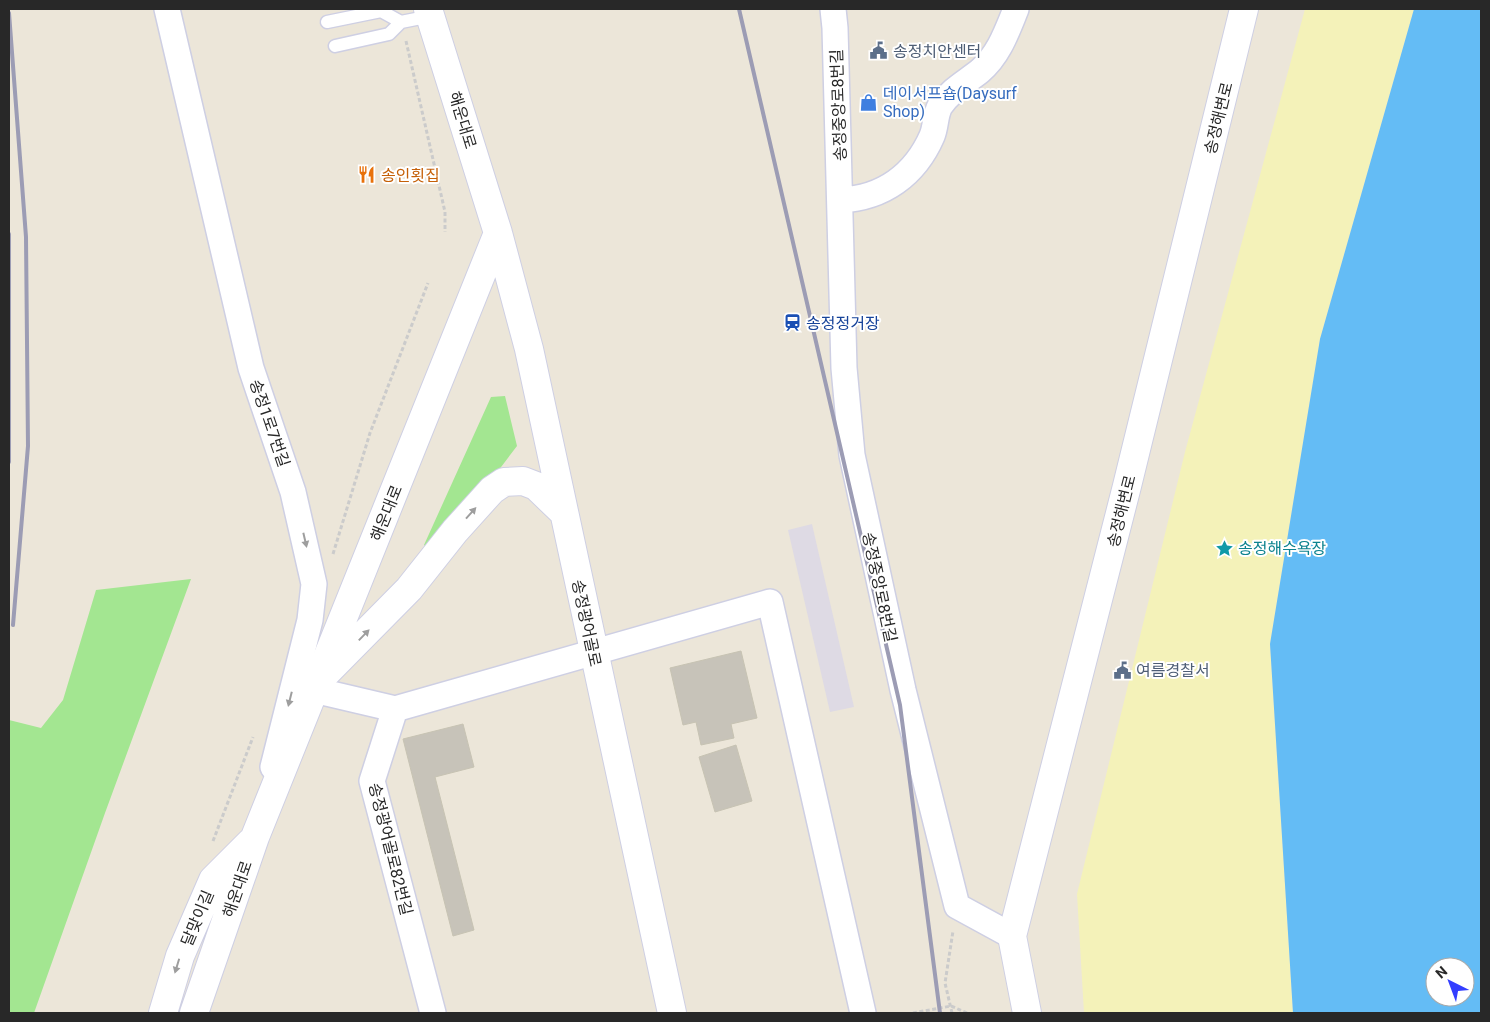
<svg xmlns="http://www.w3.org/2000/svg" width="1490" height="1022" font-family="Roboto,'Noto Sans KR',sans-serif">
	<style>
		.industrial { fill: #dedae4 }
		.green { fill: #a3e691 }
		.sand { fill: #f4f2b9 }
		.water { fill: #64bcf5; fill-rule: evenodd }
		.building { fill: #c7c3b9; stroke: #c7c3b3 }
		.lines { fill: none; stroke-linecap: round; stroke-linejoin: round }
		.service-casing { stroke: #cecfe3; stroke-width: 15 }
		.minor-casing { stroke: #cecfe3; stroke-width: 28 }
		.tertiary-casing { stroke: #cecfe3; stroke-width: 30 }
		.secondary-casing { stroke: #cecfe3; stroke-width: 30 }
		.path { stroke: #cbcbcb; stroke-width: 3; stroke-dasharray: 4 2.5; stroke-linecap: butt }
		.service { stroke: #fff; stroke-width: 12 }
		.minor { stroke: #fff; stroke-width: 25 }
		.tertiary { stroke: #fff; stroke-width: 28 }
		.secondary { stroke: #fff; stroke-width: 28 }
		.rail { stroke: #9c9cb4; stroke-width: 4 }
		.oneway { fill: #9e9e9e }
		.labels { text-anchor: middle; stroke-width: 4; stroke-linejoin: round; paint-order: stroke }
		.service-label { font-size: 16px; fill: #4e5e75; stroke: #fff; text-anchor: start }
		.shop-label { font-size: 16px; fill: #366cbe; stroke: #fff; text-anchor: start }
		.street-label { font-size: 16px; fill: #282828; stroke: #fff }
		.food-label { font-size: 16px; fill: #c56008; stroke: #fff; text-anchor: start }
		.transit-label { font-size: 16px; fill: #164399; stroke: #fff; text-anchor: start }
		.culture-label { font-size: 16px; fill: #0d838f; stroke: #fff; text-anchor: start }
	</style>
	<rect width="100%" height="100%" fill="#ece6d9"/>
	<path class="industrial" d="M812,524L854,707L830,712L788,530Z"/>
	<path class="green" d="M505,396L517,446L495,475L427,548L424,545L491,397Z
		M191,579L105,813L34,1013H9V720L41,728L63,700L96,590Z"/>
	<path class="sand" d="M1305,9H1414L1320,339L1270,644L1293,1013H1084L1077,894L1185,452Z"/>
	<path class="water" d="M1414,9H1481V1013H1293L1270,644L1320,339ZM1435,967H1465V997H1435Z"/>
	<path class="building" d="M741,651L757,718L731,724L734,738L701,745L696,722L683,725L670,668Z
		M463,724L474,767L435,777L474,930L453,936L403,739Z
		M736,745L752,801L715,812L699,757Z"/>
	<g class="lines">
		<defs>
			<path id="service" d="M327,22L381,11L401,22L431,16
				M335,46L389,34L401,22"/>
			<path id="minor" d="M167,9L251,368L293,492L314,584L310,620L273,767
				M833,9L835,28L844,368L852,455L903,690L957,906L1012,936
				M841,200C883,198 915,175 932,136C936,127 935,115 940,106C952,89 965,83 980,71C999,55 1007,31 1016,9
				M314,690L395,709L372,781L433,1013
				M395,709L770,602L863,1013"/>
			<path id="tertiary" d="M1027,1013L1012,936L1127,486L1244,9"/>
			<path id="secondary" d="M428,9L498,233L529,349L672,1013
				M327,672L409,589L455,531L492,490L504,482L523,481L536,486L563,512
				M163,1013L180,956L213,880L251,842
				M194,1013L255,837L498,233"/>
		</defs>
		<use href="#service" class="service-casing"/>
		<use href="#minor" class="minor-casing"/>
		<use href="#tertiary" class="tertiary-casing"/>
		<use href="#secondary" class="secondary-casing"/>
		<path class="path" d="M406,41L445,212V232
			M333,554L370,433L428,283
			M213,841L253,737
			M913,1013L951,1006L967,1013
			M952,1013L945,983L953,931"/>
		<use href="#service" class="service"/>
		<use href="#minor" class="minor"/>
		<use href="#tertiary" class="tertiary"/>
		<use href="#secondary" class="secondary"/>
		<path class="rail" d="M739,9L900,705L940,1013
			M9,13L26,237L28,446L13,625
			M9,234V462"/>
	</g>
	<defs><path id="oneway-solid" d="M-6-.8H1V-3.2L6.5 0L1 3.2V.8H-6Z" transform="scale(1.25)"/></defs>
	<g class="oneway">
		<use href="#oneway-solid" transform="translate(471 513) rotate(-48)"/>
		<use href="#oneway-solid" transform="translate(305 540) rotate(77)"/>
		<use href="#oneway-solid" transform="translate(364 635) rotate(-46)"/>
		<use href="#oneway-solid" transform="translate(290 699) rotate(104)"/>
		<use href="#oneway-solid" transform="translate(177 966) rotate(107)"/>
	</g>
	<defs>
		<symbol id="civic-bare" viewBox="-9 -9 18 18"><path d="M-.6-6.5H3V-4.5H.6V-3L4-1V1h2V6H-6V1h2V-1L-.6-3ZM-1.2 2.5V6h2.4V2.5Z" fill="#5c6f8a" stroke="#fff" stroke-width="2.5" paint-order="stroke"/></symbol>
		<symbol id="shop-bare" viewBox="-9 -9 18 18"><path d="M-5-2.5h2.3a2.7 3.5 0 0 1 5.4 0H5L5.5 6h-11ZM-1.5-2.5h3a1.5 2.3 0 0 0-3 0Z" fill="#3f7fe0" stroke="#fff" stroke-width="2.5" paint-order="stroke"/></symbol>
		<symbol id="restaurant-bare" viewBox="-9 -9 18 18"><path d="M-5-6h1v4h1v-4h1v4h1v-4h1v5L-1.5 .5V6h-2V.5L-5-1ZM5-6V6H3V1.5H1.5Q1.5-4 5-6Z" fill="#e8710a" stroke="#fff" stroke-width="2.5" paint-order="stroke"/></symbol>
		<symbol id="station-bare" viewBox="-9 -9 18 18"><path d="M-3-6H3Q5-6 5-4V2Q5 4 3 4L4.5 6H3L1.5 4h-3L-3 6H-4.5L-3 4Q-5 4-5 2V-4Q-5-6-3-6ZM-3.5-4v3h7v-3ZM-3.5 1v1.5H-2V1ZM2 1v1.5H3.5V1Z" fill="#1a4fb4" stroke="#fff" stroke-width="2.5" paint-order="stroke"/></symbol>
		<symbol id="sight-bare" viewBox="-9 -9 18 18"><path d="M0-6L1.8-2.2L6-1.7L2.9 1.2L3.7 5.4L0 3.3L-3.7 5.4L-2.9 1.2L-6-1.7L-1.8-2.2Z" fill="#0f9aa8" stroke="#fff" stroke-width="2.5" paint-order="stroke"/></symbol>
	</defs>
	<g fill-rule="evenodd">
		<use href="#civic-bare" x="866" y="38" width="25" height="25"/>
		<use href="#shop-bare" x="856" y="90" width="25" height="25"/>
		<use href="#restaurant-bare" x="354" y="162" width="25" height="25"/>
		<use href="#station-bare" x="780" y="310" width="25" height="25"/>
		<use href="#sight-bare" x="1212" y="536" width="25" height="25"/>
		<use href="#civic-bare" x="1110" y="658" width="25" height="25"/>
	</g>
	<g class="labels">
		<g class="service-label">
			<text x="893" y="57">송정치안센터</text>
			<text x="1136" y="676">여름경찰서</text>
		</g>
		<g class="shop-label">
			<text x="883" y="99">데이서프숍(Daysurf<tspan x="883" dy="18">Shop)</tspan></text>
		</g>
		<g class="street-label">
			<text transform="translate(838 105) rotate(-92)" y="6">송정중앙로8번길</text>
			<text transform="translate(1218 118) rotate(-76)" y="6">송정해변로</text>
			<text transform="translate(463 120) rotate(73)" y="6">해운대로</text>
			<text transform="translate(270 423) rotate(71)" y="6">송정1로7번길</text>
			<text transform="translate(1121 511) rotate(-76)" y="6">송정해변로</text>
			<text transform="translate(386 513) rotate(-68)" y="6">해운대로</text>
			<text transform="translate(880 587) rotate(78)" y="6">송정중앙로8번길</text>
			<text transform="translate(587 623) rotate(78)" y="6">송정광어골로</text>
			<text transform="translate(391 849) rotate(76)" y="6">송정광어골로82번길</text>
			<text transform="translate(237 889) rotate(-71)" y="6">해운대로</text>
			<text transform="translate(197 918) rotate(-67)" y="6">달맞이길</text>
		</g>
		<g class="food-label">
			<text x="381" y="181">송인횟집</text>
		</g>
		<g class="transit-label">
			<text x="806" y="329">송정정거장</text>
		</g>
		<g class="culture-label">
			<text x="1238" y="554">송정해수욕장</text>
		</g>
	</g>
	<rect width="1490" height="1022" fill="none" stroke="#282828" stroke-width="20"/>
	<g transform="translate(1450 982) rotate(318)"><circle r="24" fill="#ffffff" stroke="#a9a9a9"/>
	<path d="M0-4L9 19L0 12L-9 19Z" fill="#333eff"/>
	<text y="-8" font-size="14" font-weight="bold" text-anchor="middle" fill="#282828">N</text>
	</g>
</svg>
